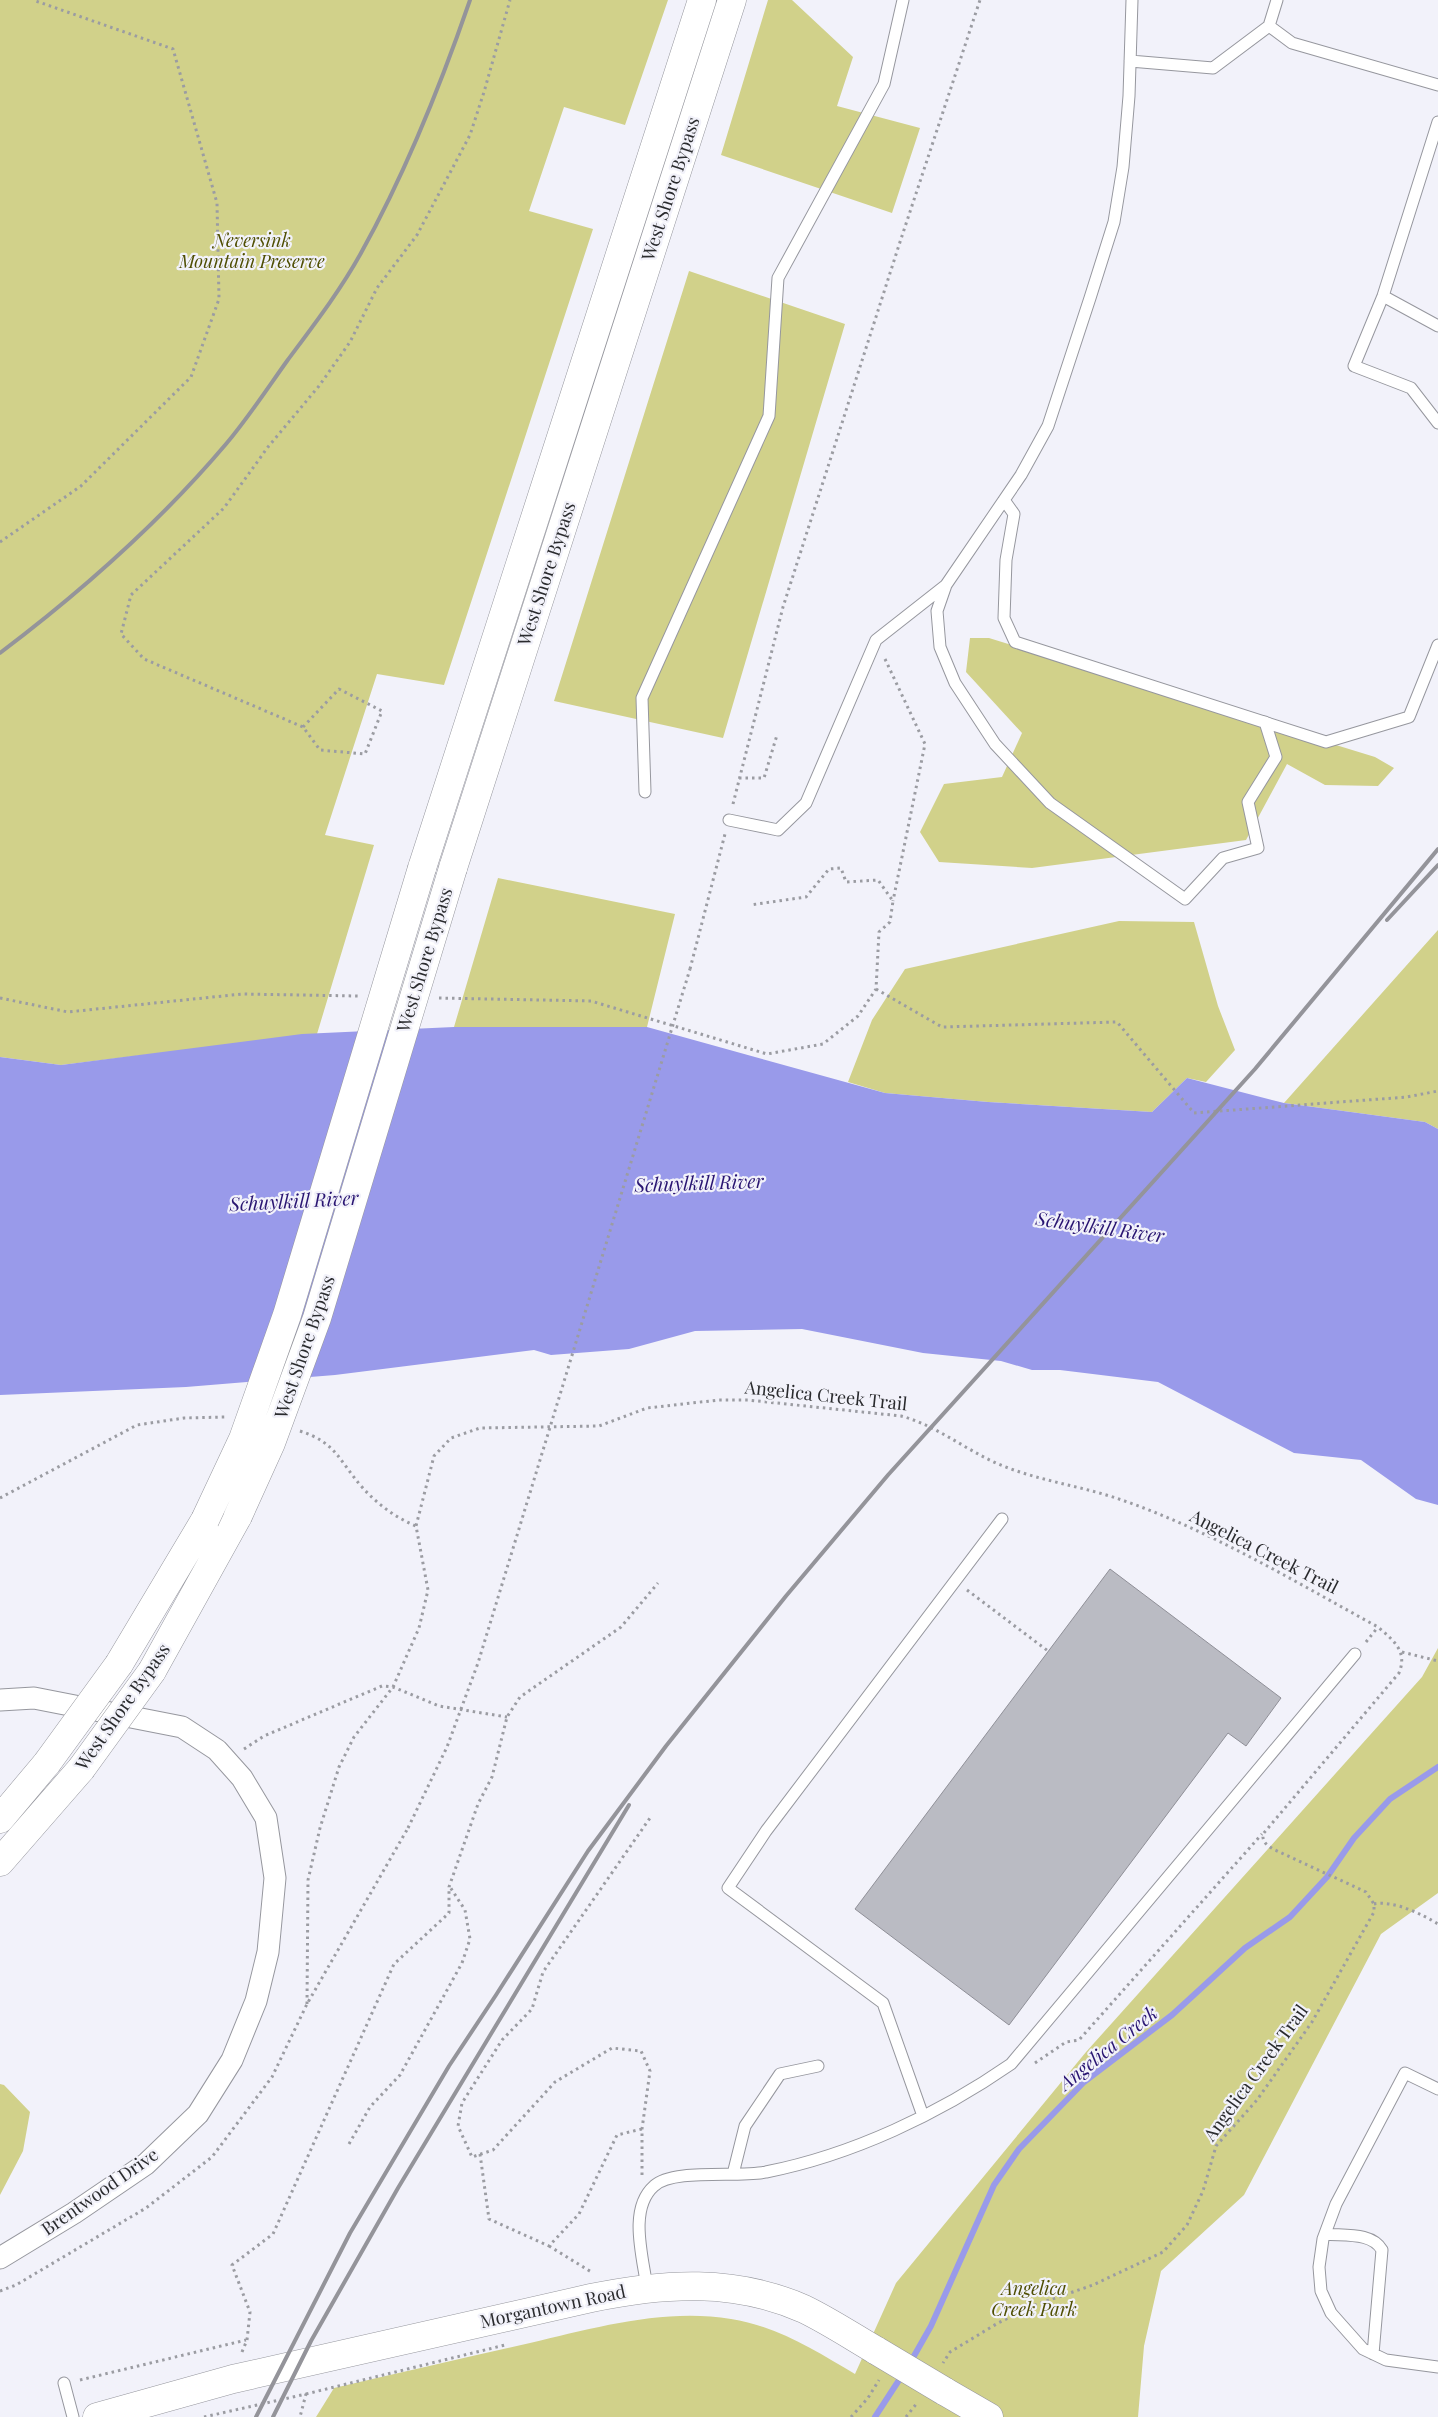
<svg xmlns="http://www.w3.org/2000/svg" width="1438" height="2417" font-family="'Playfair Display',serif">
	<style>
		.green { fill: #d1d18a }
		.water { fill: #999aea }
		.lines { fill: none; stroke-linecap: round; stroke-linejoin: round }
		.stream { stroke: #999aea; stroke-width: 6 }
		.building { fill: #babbc3; stroke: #8f8f97 }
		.service-casing { stroke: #96979e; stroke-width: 13 }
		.minor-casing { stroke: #96979e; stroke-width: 23 }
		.secondary-casing { stroke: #96979e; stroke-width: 29 }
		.motorway-casing { stroke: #96979e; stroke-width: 29 }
		.path { stroke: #9b9ca2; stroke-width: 3; stroke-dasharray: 2.5 4; stroke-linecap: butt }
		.service { stroke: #fff; stroke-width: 11 }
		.minor { stroke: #fff; stroke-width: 21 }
		.secondary { stroke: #fff; stroke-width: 28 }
		.motorway { stroke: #fff; stroke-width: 28 }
		.rail { stroke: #94949a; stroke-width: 4 }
		.secondary-bridge-casing { stroke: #96979e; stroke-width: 29; stroke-linecap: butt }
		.motorway-bridge-casing { stroke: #96979e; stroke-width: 29; stroke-linecap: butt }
		.path-bridge { stroke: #9b9ca2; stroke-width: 3; stroke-dasharray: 2.5 4; stroke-linecap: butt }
		.secondary-bridge { stroke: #fff; stroke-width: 28 }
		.motorway-bridge { stroke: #fff; stroke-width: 28 }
		.labels { text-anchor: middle; stroke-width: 4.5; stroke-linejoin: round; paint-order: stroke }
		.street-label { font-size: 18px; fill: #2a2b2e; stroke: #f2f2fa }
		.park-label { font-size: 18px; font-style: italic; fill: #4f4e03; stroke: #f2f2fa }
		.water-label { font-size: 19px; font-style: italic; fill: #291572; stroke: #f2f2fa }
	</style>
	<rect width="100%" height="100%" fill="#f2f2fa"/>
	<path class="green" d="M0,0H668L625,125L564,107L529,211L593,229L444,685L377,674L325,835L374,845L317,1034L61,1065L0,1057Z
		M768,0H792L853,57L837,106L920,128L892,213L721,155Z
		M689,271L845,324L723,738L554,701Z
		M970,638H989L1375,757L1394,768L1378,786L1325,785L1287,764L1246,840L1032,868L939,862L920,832L944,784L1002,777L1022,733L966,672Z
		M498,878L675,914L647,1027H454Z
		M1119,921L1194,922L1218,1006L1235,1050L1206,1082L1187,1078L1152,1112L988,1102L885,1093L848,1082L872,1020L905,969Z
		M1438,930V1129L1425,1122L1284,1103Z
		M1438,1648V1893L1381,1934L1244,2195L1161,2271L1144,2346L1138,2417H316L334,2388C399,2373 464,2358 530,2343C595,2328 663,2308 731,2319C777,2326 816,2351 855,2374L896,2283L1086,2052L1422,1677Z
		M0,2084L4,2085L30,2112L23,2151L0,2195Z"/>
	<path class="water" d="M454,1027H647L885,1093L988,1102L1152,1112L1187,1078L1284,1103L1425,1122L1438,1129V1505L1416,1499L1361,1460L1294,1453L1158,1382L1060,1370H1032L1001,1361L923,1353L802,1329L695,1331L629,1349L551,1355L534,1350L335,1375L186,1387L0,1395V1057L61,1065L302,1034Z"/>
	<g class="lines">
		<path class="stream" d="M910,2363L931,2326L994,2185L1019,2149L1084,2082L1172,2015L1245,1948L1290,1917L1327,1877L1354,1838L1390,1799L1438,1767
			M875,2417L903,2374"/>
	</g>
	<path class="building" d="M1110,1569L1281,1698L1246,1746L1228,1733L1009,2025L855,1909Z"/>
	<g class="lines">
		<defs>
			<path id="service" d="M1132,0L1129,96L1123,167L1114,222L1090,298L1048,426L1021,475L946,585L937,611L940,647L955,683L995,744L1050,803L1185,899L1223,858L1258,848L1248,802L1276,757L1265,722
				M1277,0L1269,26L1292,43L1438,85
				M1130,61L1213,68L1269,26
				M1438,122L1383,296L1354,366L1411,388L1438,423
				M1383,296L1438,326
				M1004,500L1014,514L1006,560L1004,618L1015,642L1326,742L1409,717L1438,645
				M645,792L642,698L769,416L778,278L884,84L903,0
				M729,820L778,830L806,803L876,640L946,585
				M1438,2089L1405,2073L1336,2204L1323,2239L1319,2267L1321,2291L1331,2313L1363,2349L1386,2360L1438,2367
				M923,2116L883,2003L728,1888L766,1831L1002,1519
				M733,2174L745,2126L780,2074L818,2066
				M1325,2234C1344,2236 1372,2232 1382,2250L1373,2354
				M647,2288C643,2257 628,2209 654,2186C673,2168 739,2178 766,2172C852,2155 939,2114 1011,2064L1355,1654
				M64,2383L73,2417"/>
			<path id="minor" d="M0,1700L34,1698L182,1727L217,1750L242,1778L266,1818L275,1878L268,1952L256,2001L232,2060L198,2114L146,2164L74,2213L0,2258"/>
			<path id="secondary" d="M944,2391L989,2417
				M97,2417L233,2379L591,2298C664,2283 734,2278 804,2309C829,2321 853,2337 877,2351"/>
			<path id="motorway" d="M422,868L702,0
				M453,868L732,0
				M119,1664L205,1520
				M152,1671L238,1516
				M0,1819L47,1763
				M0,1862L81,1769"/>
		</defs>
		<use href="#service" class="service-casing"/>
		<use href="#minor" class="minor-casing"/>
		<use href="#secondary" class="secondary-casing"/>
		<use href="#motorway" class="motorway-casing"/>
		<path class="path" d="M0,542L81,486L191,377L219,299L217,203L173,49L33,0
			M885,659L925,744L893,901
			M303,727L339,689L382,711L365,754L320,750L303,727L144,659L121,634L131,595L224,508L268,447L319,386L350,342L377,288L417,235L470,135L484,92L510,0
			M739,778H764L777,735
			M733,804L783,607L900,242L980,0
			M690,969L725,834
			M876,989L942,1027L1117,1022L1194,1113L1407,1097L1438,1091
			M0,998L68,1012L242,994L358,996
			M439,998L591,1001L767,1054L823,1044L858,1016L876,989L879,932L890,922L893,901L878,880L846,882L841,868L829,869L806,897L750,905
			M300,1431C337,1443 339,1461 362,1487C377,1504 396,1518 416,1526
			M0,1498L137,1425L184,1418L226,1417
			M967,1590L1048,1651
			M1366,1642L1378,1627
			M1402,1652L1438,1661
			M244,1749L264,1736L382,1686L393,1687L439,1706L507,1717
			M1374,1904C1393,1900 1422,1914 1438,1924
			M307,2004L308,1880L320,1828L339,1767L354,1737L393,1687L419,1628L428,1590L416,1526L434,1456L451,1438L480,1428L599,1426L647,1408L719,1400H748L901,1416C935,1425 963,1448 996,1463C1035,1480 1076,1485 1116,1498C1208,1529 1292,1580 1378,1627C1393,1640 1408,1651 1399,1673L1263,1834C1262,1843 1268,1846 1275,1850L1366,1892L1374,1904V1912L1312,2022L1257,2100L1216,2146L1203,2191L1187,2225L1163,2252L1093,2285L1035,2305L998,2323L950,2352L943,2363
			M1035,2063L1066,2042L1079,2040L1262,1834
			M349,2144L370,2107L400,2075L462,1963L470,1939L465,1910L450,1887
			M480,2154L489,2219L549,2246L579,2214L617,2135L642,2129
			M642,2175V2129L650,2071L641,2051L612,2048L555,2082L493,2150L472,2157L458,2126L462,2103L502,2040L532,2009L543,1972L650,1818
			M549,2246L593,2273
			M0,2291L16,2285L146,2208L212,2157L272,2077L307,2004L408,1828
			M242,2352L247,2340L250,2312L232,2265L273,2234L394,1964L449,1913V1887L478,1804L492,1777L507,1717L520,1697L621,1627L658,1583
			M80,2380L246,2340
			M306,2394L505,2345
			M204,2417L306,2394L300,2417
			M851,2417L868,2398L879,2380
			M906,2417L917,2403"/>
		<use href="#service" class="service"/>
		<use href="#minor" class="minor"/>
		<use href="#secondary" class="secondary"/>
		<use href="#motorway" class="motorway"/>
		<path class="rail" d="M0,653C82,591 160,522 226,444C248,418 267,389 287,361C313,326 340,291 361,253C406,172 440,87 470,0
			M1387,920L1438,865
			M256,2417L350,2233L449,2066L496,1995L588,1851L666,1746L786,1596L888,1475L1255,1069L1438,849
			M273,2417L311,2341L398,2188L629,1805"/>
		<defs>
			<path id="secondary-bridge" d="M877,2351L944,2391"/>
			<path id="motorway-bridge" d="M238,1516L271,1443L317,1318L453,868
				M205,1520L243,1439L287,1315L422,868
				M47,1763L119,1664
				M81,1769L152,1671"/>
		</defs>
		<use href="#secondary-bridge" class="secondary-bridge-casing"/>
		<use href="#motorway-bridge" class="motorway-bridge-casing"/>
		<path class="path-bridge" d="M408,1828L447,1747L478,1663L690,969"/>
		<use href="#secondary-bridge" class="secondary-bridge"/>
		<use href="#motorway-bridge" class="motorway-bridge"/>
	</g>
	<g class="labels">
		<g class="street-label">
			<text transform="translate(671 189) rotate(-72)" y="6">West Shore Bypass</text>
			<text transform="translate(547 574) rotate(-72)" y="6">West Shore Bypass</text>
			<text transform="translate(425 960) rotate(-73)" y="6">West Shore Bypass</text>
			<text transform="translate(305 1347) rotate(-71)" y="6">West Shore Bypass</text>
			<text transform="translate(826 1396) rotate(6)" y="6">Angelica Creek Trail</text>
			<text transform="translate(1264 1552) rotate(27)" y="6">Angelica Creek Trail</text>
			<text transform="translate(123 1707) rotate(-55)" y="6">West Shore Bypass</text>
			<text transform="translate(1256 2073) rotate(-54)" y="6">Angelica Creek Trail</text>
			<text transform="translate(100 2192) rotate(-35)" y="6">Brentwood Drive</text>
			<text transform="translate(553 2307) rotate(-12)" y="6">Morgantown Road</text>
		</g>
		<g class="park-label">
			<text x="252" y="247">Neversink<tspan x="252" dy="21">Mountain Preserve</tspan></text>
			<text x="1034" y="2295">Angelica<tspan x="1034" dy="21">Creek Park</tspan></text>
		</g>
		<g class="water-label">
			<text transform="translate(699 1183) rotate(-2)" y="7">Schuylkill River</text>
			<text transform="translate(294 1201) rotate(-3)" y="7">Schuylkill River</text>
			<text transform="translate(1100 1227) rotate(8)" y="7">Schuylkill River</text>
			<text transform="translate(1108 2048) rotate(-39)" y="7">Angelica Creek</text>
		</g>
	</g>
</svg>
